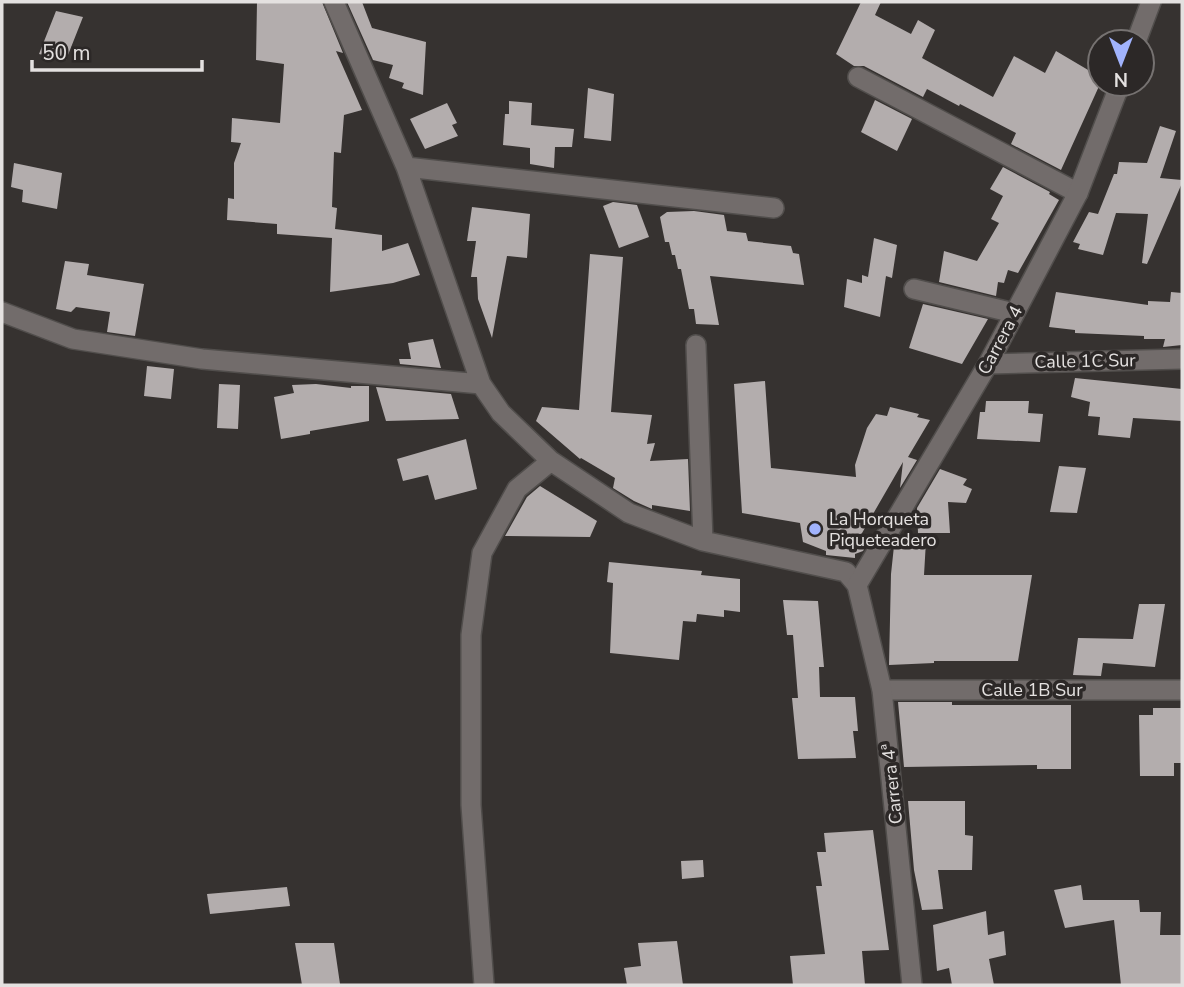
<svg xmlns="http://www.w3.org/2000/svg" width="1184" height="987" font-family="'Nunito Sans',sans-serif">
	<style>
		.building { fill: #b3adad }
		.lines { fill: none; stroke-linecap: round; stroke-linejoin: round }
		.minor-casing { stroke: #514e4c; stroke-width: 22 }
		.tertiary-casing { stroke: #514e4c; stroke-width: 22 }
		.minor { stroke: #726c6b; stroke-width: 19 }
		.tertiary { stroke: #726c6b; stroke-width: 19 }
		.poi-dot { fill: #a1b3fd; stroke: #2c2827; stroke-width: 2.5 }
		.labels { text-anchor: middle; stroke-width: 7; stroke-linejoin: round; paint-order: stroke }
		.street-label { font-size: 18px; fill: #e4e1e0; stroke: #2c2827 }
		.poi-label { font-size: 18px; fill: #e4e1e0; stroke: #2c2827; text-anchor: start }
	</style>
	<rect width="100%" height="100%" fill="#363230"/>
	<path class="building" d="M257,2H322L343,53L336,51L362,110L344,115L341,153L334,152L332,207L337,208L335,229L382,235V251L408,243L420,275L393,283L330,292L332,238L277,234V224L227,220L228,198L234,199V163L241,143L231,142L232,118L280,123L284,64L256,60Z
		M347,2H362L372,28L426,42L423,95L402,88L404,83L389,78L393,65L373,60Z
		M861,2H881L875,15L911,34L918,20L935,30L922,58L993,97L1014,56L1045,73L1056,51L1100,77V84L1061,170L1011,144L1016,133L960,104L959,106L927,89L923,97L864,66H854L836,54Z
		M56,11L83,17L66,60L39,54Z
		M588,88L614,94L611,141L584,138Z
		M875,100L912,119L897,151L861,132Z
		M509,101L532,103L531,125L574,129L572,147H555L554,168L530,164V148L503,145L505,114H509Z
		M447,103L457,123L452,125L458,136L425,149L410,119Z
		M1160,126L1176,131L1160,178L1182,180V183L1147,264L1142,263L1148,214L1116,213L1103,255L1078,249L1080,244L1073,242L1089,212L1098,214L1114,174H1117L1119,162L1147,163Z
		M14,163L62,173L57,209L22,202L23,190L11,187Z
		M1003,167L1050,192L1049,194L1059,200L1018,273L1008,270L1004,283L998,282L996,296L939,282L944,251L977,261L999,223L991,219L1003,196L990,189Z
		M613,202L637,205L649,237L619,248L603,206Z
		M472,207L530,214L527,258L507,256L492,338L478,299L477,277H471L476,241H467Z
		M694,211L724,215L727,231L746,233L748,241L791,246L793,253L799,254L804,285L710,276L719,325L696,324L694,309H689L681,269H678L675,255H672L669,242H665L660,217L667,212Z
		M874,238L897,245L892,278L886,276L880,317L844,307L847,279L862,283V275L868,277Z
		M590,254L623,257L611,412L652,415L647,444L655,443L650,461L688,459L690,511L652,505V509L634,501L613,488L615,478L581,458L580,459L536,421L542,407L579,410Z
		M65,261L89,264L87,275L144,284L135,336L107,332L110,312L76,307L71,312L56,309Z
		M1056,292L1148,305V301L1170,302L1171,292L1182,293V345L1163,347L1165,339H1144V336L1075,333V330L1049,327Z
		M923,304L988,319L962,364L909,348Z
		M433,339L441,368L400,364L399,359H411L408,343Z
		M147,366L174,369L171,399L144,396Z
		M1075,378L1182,389V421L1133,418L1130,438L1098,435L1100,417L1088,416L1090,402L1071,397Z
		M765,381L771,468L856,477L855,465L867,428L876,414L887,416L890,407L919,414L917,417L930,420L908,457L917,460L900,488L903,462L858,540H870L863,551L855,554V558L826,555V551L803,542L800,523L742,513L734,384Z
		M219,384L240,385L238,429L217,428Z
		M316,384L351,388V386H369V421L310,431V434L281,439L274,397L294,393L292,385Z
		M376,387L451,394L459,419L386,421Z
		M986,401H1029L1028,413L1043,414L1040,442L977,439L980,412H985Z
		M466,439L477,489L435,500L428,475L403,481L397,459Z
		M1059,466L1086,468L1077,513L1050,512Z
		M940,469L967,479L963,485L972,489L966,503L948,502L950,533H918L917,508Z
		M540,486L597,521L590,537L505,536L527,497Z
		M898,540L926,541L924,575H1032L1018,661H934V663L889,665L891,574L894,546Z
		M609,562L702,571L701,575L740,579V612L724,610V617L697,614L696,622L683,621L679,660L610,653L613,583L607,582Z
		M783,600L818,601L824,667H819L820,697H855L858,731H853L856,758L798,759L792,698H798L793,635H787Z
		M1139,604H1165L1155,667L1103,663L1101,676L1073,675L1078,638L1133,639Z
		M898,702H952V705H1071V769H1037V765L904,767Z
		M1153,708H1182V763H1174V776H1140L1139,715H1153Z
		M908,801H965V835L973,836L972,870H938L943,909L922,910L914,870Z
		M873,830L889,950L862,951L865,985H793L790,956L825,954L816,886H822L817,852H826L824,833Z
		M703,860L704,877L682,879L681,861Z
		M1081,885L1083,900H1139L1140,912H1161L1160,935H1182V985H1121L1114,920L1065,928L1054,890Z
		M287,887L290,906L210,914L207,894Z
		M986,911L988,935L1004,931L1006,955L989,959L994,985H952L949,968L937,971L933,925Z
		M677,941L683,985H627L624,968L641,966L638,943Z
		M295,943H334L340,984L302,985Z"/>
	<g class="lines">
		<defs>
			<path id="minor" d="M334,2L406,167L481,384L501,413L551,461L629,513L703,541L846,572L857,585
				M858,77L1078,193
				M406,167L774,208
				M914,289L1014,313
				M2,312L73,339L202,359L481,384
				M696,345L703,541
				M988,364L1182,359
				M882,690H1182
				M484,985L471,805V635L482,553L517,489L551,461"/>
			<path id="tertiary" d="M1136,42L1151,2
				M912,985L882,690L857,585L988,364L1078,193L1120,84"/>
		</defs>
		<use href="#minor" class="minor-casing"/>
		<use href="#tertiary" class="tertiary-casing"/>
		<use href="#minor" class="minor"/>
		<use href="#tertiary" class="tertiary"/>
	</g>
	<circle class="poi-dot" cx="815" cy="529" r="7"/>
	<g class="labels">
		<g class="street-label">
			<text transform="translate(1000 340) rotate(-62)" y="6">Carrera 4</text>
			<text transform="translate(1085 361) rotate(-1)" y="6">Calle 1C Sur</text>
			<text x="1032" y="696">Calle 1B Sur</text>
			<text transform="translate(892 784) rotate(-96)" y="6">Carrera 4ª</text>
		</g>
		<g class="poi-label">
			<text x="829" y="525">La Horqueta<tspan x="829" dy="21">Piqueteadero</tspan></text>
		</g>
	</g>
	<rect width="1184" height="987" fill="none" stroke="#e4e1e0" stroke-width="7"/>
	<g transform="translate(1121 63) rotate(180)"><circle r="33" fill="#2c2827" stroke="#767271" stroke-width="2"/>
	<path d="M0-5L12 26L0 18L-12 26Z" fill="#a1b3fd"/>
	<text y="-10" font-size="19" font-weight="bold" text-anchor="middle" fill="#e4e1e0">N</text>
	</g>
	<path d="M32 60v10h170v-10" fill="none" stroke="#e4e1e0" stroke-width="3.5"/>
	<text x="42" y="60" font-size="21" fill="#e4e1e0" stroke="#2c2827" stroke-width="5" paint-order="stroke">50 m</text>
</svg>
